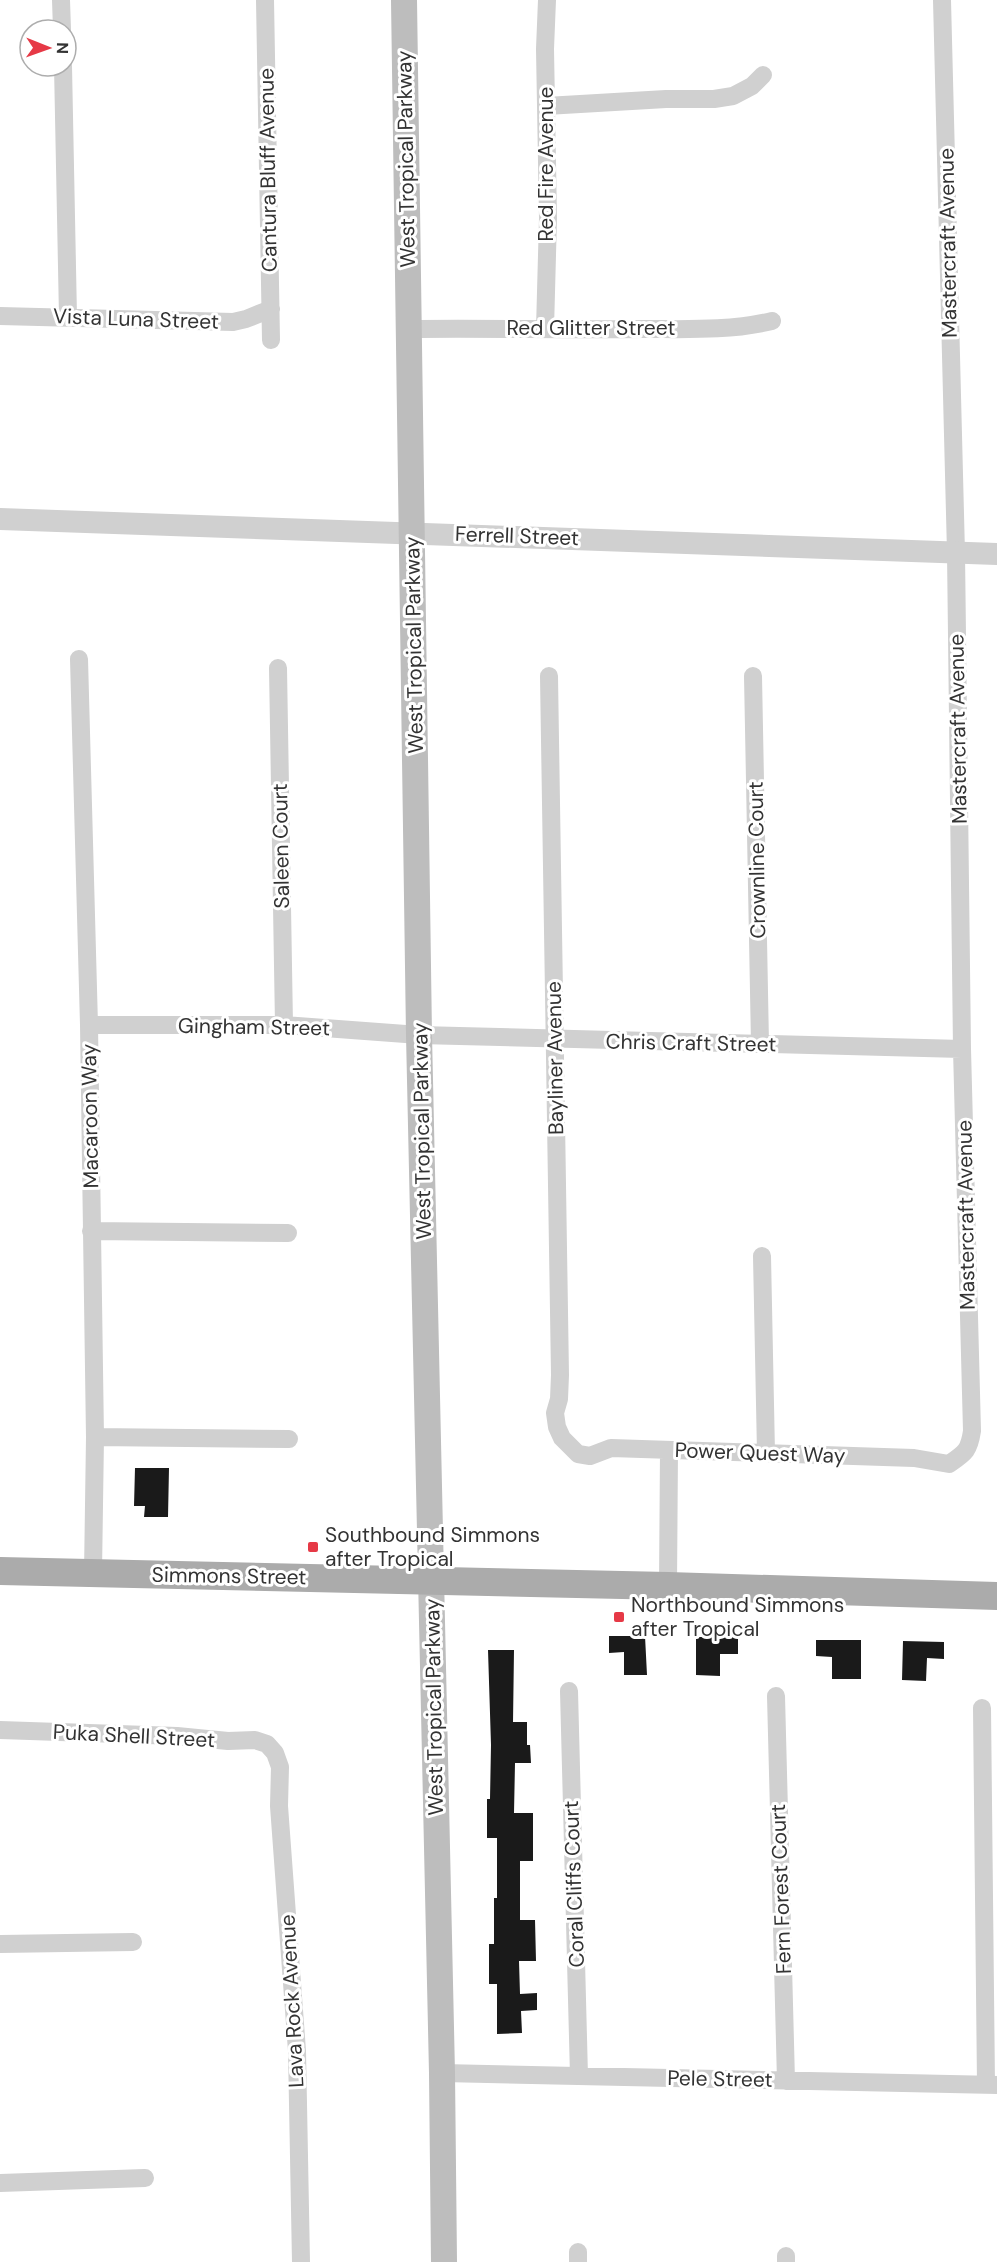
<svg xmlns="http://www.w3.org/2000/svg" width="997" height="2262" font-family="'DM Sans',sans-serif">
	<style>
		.building { fill: #1a1a1a }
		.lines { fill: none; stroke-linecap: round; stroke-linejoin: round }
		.minor { stroke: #d0d0d0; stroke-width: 18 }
		.tertiary { stroke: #d0d0d0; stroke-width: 22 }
		.secondary { stroke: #bdbdbd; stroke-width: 26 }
		.primary { stroke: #ababab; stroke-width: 28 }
		.poi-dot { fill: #e63946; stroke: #fff; stroke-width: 2 }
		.labels { text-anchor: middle; stroke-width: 6; stroke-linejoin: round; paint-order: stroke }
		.street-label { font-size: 21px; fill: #333; stroke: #fff }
		.poi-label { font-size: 21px; fill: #333; stroke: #fff; text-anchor: start }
	</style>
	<rect width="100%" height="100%" fill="#fff"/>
	<path class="building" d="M135,1468H169L168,1517H144L145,1506H134Z
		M609,1636H645L647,1675H624V1652L609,1653Z
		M696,1637H738V1654H720V1676L696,1675Z
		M816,1640H861V1679H832V1657L816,1656Z
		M903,1641L944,1642V1659L927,1658L926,1681L902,1680Z
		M488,1650H514L513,1722H527V1745H530L531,1763H515L514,1813H533V1861H520V1920H535L536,1961H519L520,1994L537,1993V2010L521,2011L522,2033L497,2034V1984H489V1944H494V1898H497V1838H487V1799H490L491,1745Z"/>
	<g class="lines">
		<path class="minor" d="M61,0L62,30
			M265,0L271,340
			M63,66L68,317
			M546,106L666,99H714L733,96L752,86L763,75
			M0,316L233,322L246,319L271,309
			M409,329C487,328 565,330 644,329C687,329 730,331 772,321
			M545,329L548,218L545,49L547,0
			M79,659L89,1025L95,1437L93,1573
			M278,668L284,1025
			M549,676L560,1375L559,1399L555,1413L557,1427L562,1438L578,1454L590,1456L611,1448L914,1458L949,1464C965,1453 969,1451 972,1431L962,1049L956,553L942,0
			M753,676L760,1044
			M89,1025H284L419,1035L962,1049
			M91,1231L288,1233
			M762,1256L766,1453
			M95,1437L289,1439
			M668,1586L669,1450
			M569,1691L579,2076
			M776,1696L786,2081
			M982,1708L986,2085
			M0,1730L177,1736L228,1741L255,1740L267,1744L275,1753L280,1767L279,1806L297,2051L301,2262
			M0,1944L133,1942
			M442,2073L997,2085
			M0,2183L145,2178
			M578,2252V2262
			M786,2256V2262"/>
		<path class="tertiary" d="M0,519L997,554"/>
		<path class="secondary" d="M404,0L419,1035L442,2073L444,2262"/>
		<path class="primary" d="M0,1571L668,1586L997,1596"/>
	</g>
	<g class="poi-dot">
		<rect x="307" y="1541" width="12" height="12" rx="3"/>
		<rect x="613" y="1611" width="12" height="12" rx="3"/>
	</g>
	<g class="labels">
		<g class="street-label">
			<text transform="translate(406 159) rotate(-91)" y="7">West Tropical Parkway</text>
			<text transform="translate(546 164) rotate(-90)" y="7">Red Fire Avenue</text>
			<text transform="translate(268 170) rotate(-91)" y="7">Cantura Bluff Avenue</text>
			<text transform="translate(948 243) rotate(-91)" y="7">Mastercraft Avenue</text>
			<text transform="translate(136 319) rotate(2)" y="7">Vista Luna Street</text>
			<text x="591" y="335">Red Glitter Street</text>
			<text transform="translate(517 536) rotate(2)" y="7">Ferrell Street</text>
			<text transform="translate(414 645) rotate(-91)" y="7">West Tropical Parkway</text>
			<text transform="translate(958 729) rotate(-91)" y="7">Mastercraft Avenue</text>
			<text transform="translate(281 846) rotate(-91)" y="7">Saleen Court</text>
			<text transform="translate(757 860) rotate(-91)" y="7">Crownline Court</text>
			<text transform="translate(254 1027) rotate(1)" y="7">Gingham Street</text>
			<text transform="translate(691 1043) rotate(1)" y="7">Chris Craft Street</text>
			<text transform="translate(555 1058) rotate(-91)" y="7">Bayliner Avenue</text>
			<text transform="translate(90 1116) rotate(-91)" y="7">Macaroon Way</text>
			<text transform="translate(422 1131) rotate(-91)" y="7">West Tropical Parkway</text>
			<text transform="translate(966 1215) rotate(-91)" y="7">Mastercraft Avenue</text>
			<text transform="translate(760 1453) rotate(2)" y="7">Power Quest Way</text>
			<text transform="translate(229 1576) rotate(1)" y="7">Simmons Street</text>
			<text transform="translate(434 1707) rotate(-91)" y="7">West Tropical Parkway</text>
			<text transform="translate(134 1736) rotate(3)" y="7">Puka Shell Street</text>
			<text transform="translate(574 1884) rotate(-92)" y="7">Coral Cliffs Court</text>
			<text transform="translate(781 1889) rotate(-92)" y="7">Fern Forest Court</text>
			<text transform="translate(292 2001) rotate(-93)" y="7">Lava Rock Avenue</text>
			<text transform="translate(720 2079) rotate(1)" y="7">Pele Street</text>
		</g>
		<g class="poi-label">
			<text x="325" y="1542">Southbound Simmons<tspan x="325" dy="24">after Tropical</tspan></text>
			<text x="631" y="1612">Northbound Simmons<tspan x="631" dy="24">after Tropical</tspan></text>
		</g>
	</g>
	<g transform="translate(48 48) rotate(91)"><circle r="28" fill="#ffffff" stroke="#adadad" stroke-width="1.5"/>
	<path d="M0-4.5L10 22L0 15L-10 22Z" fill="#e63946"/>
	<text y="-9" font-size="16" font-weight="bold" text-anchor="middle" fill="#333333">N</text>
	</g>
</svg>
